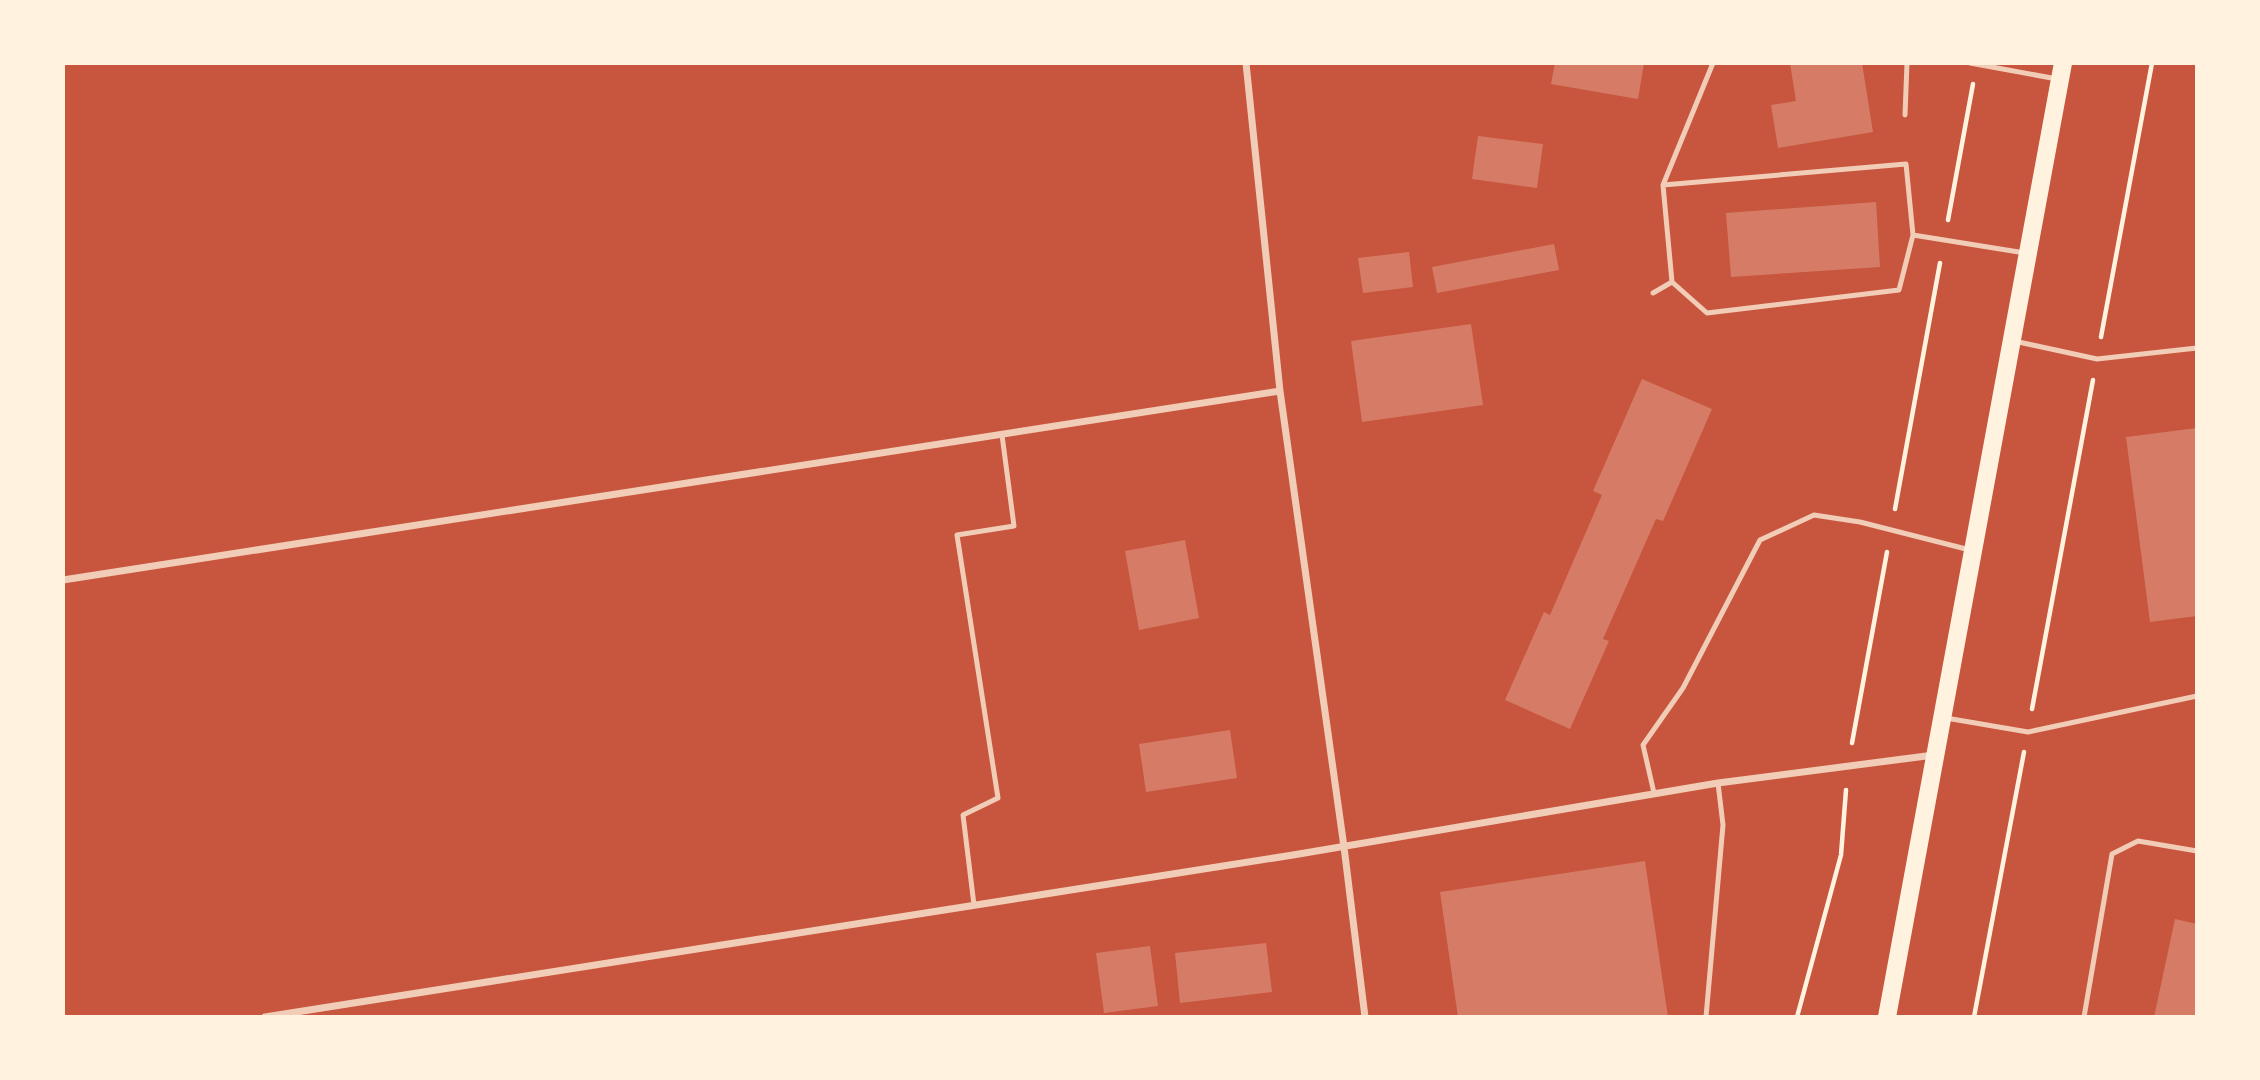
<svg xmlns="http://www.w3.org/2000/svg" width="2260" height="1080" font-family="Georgia,serif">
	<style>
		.building { fill: #d67c66 }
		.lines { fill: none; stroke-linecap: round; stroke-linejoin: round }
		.path { stroke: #fff3e0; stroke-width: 4.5 }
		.service { stroke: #f1ccb7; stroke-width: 5 }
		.minor { stroke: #f1ccb7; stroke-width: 7 }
		.primary { stroke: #fff3e0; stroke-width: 18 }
	</style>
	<rect width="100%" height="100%" fill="#c8553d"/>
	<path class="building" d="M1555,63H1644L1638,99L1551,84Z
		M1790,63H1862L1873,132L1778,148L1771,105L1796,101Z
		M1478,136L1543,144L1537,188L1472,179Z
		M1876,202L1880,267L1731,277L1726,213Z
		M1554,244L1559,270L1437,293L1432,267Z
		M1409,252L1413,287L1363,293L1358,258Z
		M1471,324L1483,405L1362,422L1351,341Z
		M1642,379L1712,409L1663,521L1656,519L1603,639L1609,641L1570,729L1505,700L1544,612L1550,615L1602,495L1593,491Z
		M2197,428V616L2150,622L2126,437Z
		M1185,540L1199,618L1139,630L1125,551Z
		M1230,730L1237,778L1146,792L1139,744Z
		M1645,861L1668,1017H1458L1440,892Z
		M2175,919L2197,924V1017H2154Z
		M1266,943L1272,992L1180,1003L1175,953Z
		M1150,946L1158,1006L1104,1013L1096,953Z"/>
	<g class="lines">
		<path class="path" d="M1948,220L1973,84
			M2101,337L2152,63
			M1895,509L1940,263
			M2032,709L2093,380
			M1852,743L1887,552
			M1797,1017L1841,855L1846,790
			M1974,1017L2024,752"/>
		<path class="service" d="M1970,63L2057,79
			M1905,115L1907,63
			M1663,185L1906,164L1913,235
			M1672,282L1707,313L1899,290L1913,235L2025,253
			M1653,293L1672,282L1663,185L1713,63
			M2014,341L2097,359L2197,348
			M1946,718L2028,732L2197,696
			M1654,793L1643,745L1683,688L1760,540L1814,515L1860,522L1970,550
			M974,905L963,815L998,798L957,535L1014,526L1002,435
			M1706,1017L1723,825L1718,783
			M2084,1017L2112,854L2138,841L2197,851"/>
		<path class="minor" d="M1246,63L1280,391L1344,847L1365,1017
			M63,580L1280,391
			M265,1017L1293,855L1718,783L1934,755"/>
		<path class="primary" d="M1887,1017L2063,63"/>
	</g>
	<rect width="2260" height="1080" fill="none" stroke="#fff3e0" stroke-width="130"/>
</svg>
